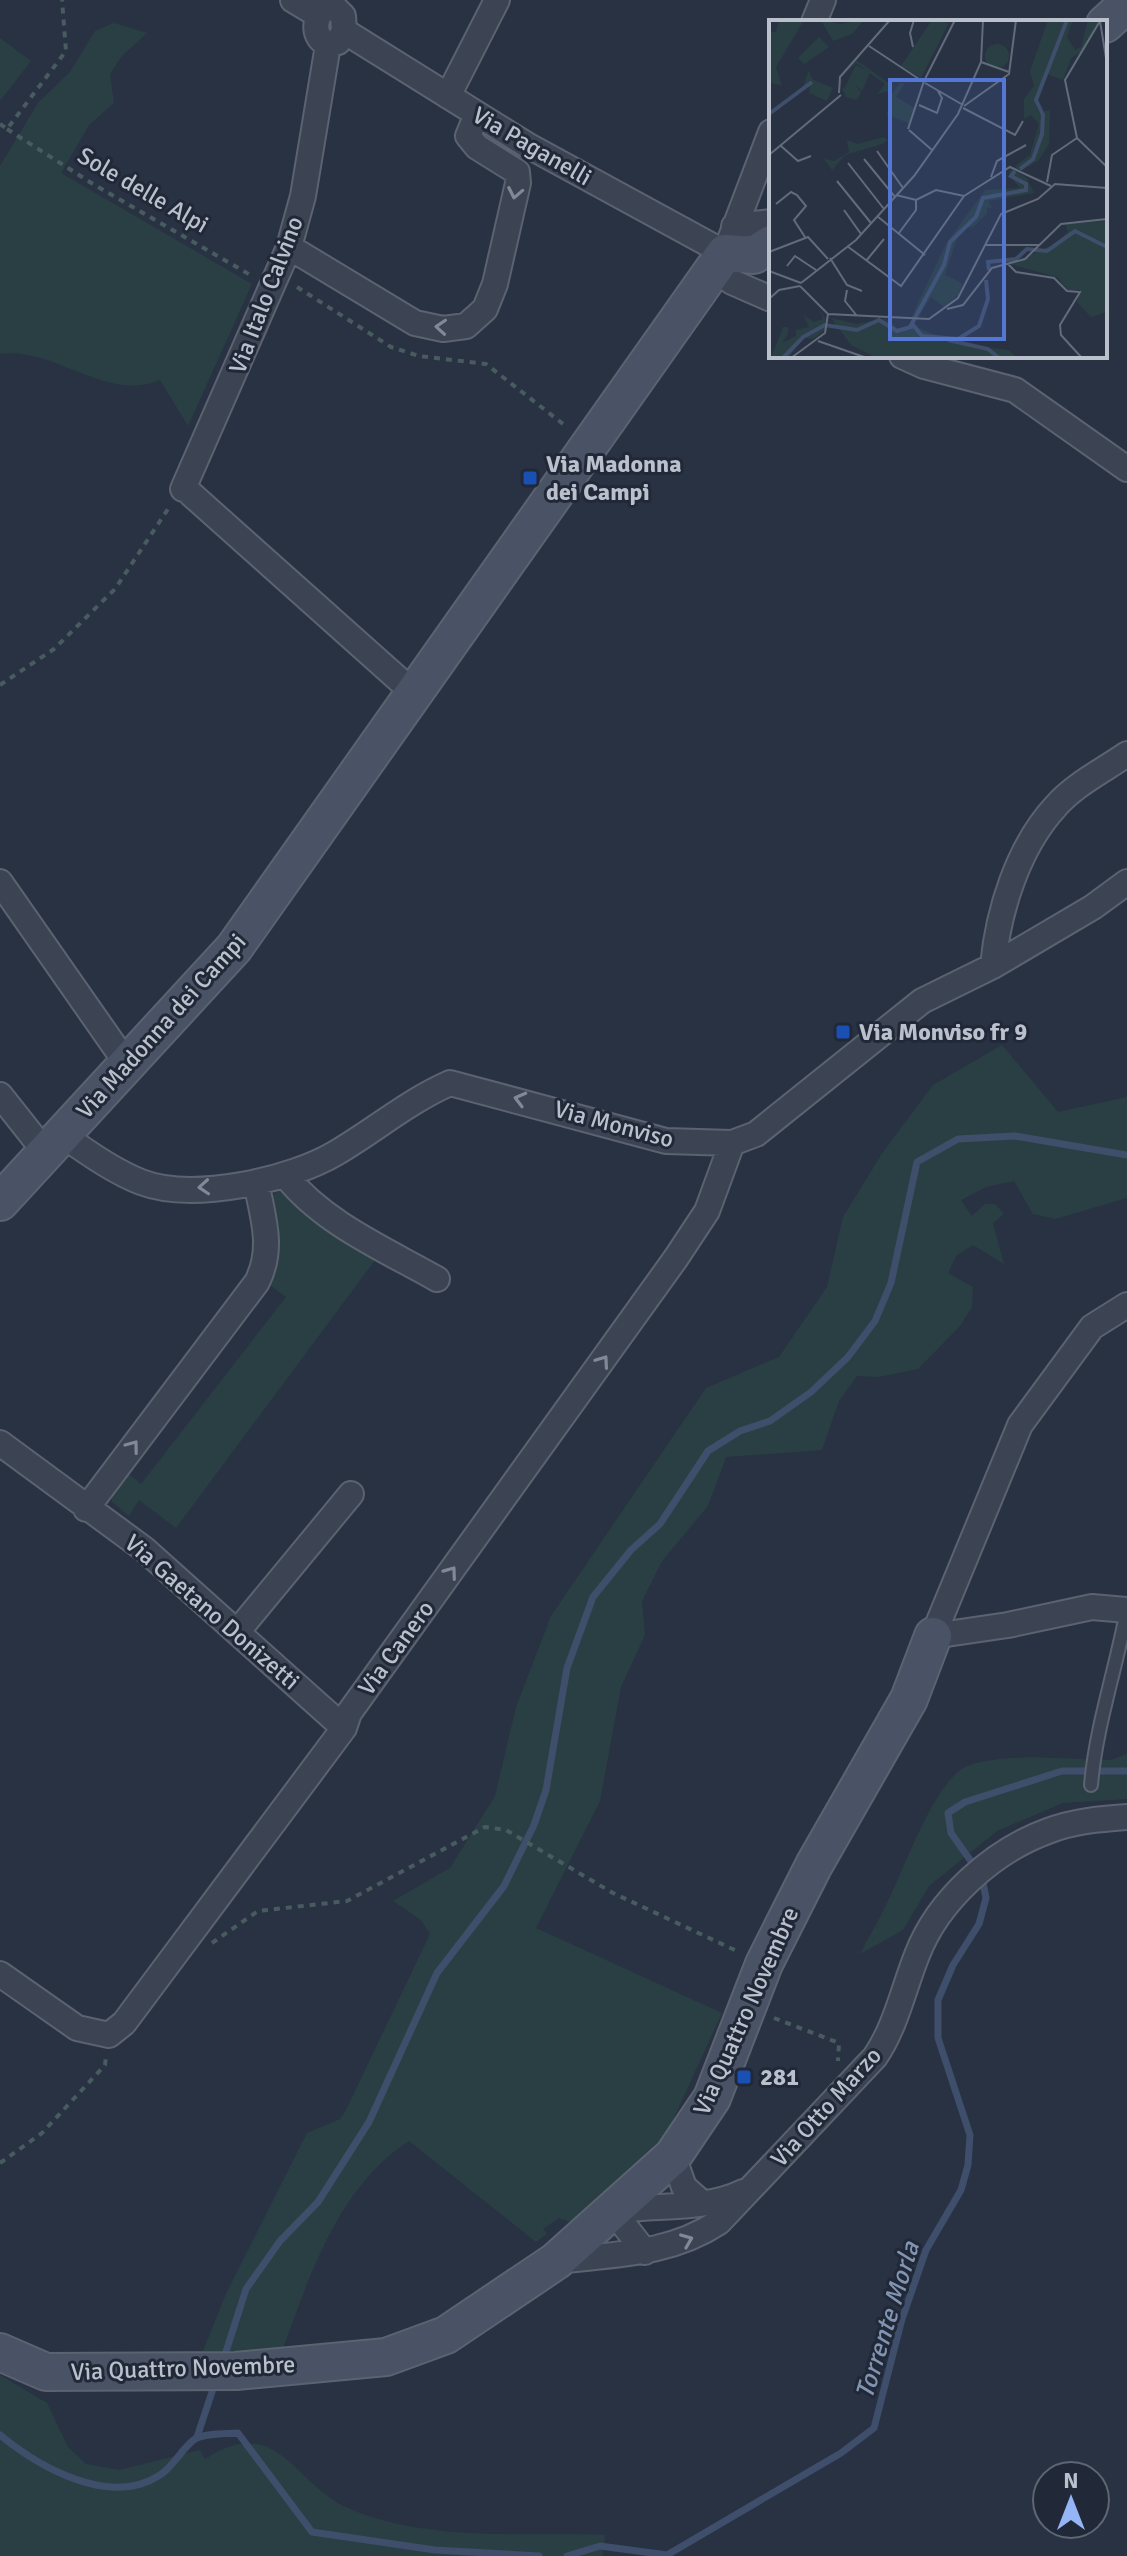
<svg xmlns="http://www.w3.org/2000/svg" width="1127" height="2556" font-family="Signika,sans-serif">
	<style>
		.green { fill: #2a3f44 }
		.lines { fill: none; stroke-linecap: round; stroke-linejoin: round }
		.stream { stroke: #3e4e6b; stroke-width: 7 }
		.lane-casing { stroke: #5b6270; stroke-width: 16 }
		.street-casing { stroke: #5b6270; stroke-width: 28 }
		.secondary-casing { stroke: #5b6270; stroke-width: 40 }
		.path { stroke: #485c60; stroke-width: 4; stroke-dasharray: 6 6; stroke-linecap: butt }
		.lane { stroke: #3c4453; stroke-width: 12 }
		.street { stroke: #3c4453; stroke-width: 24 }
		.secondary { stroke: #4a5365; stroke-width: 36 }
		.oneway { stroke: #818896 }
		.transit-dot { fill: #1a4fb4; stroke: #212938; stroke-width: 3 }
		.labels { text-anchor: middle; stroke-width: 6; stroke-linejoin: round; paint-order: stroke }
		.street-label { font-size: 24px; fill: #bac0cc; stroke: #212938 }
		.poi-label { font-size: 24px; font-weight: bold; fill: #bac0cc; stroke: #212938; text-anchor: start }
		.water-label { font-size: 26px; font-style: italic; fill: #8294b2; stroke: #212938 }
		.inset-river { fill: none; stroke: #3e4e6b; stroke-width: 4 }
		.inset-road { fill: none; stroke: #626b7a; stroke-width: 2 }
		.view { fill: #5476d4; fill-opacity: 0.15; stroke: #5476d4; stroke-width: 4 }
		.inset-edge { fill: none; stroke: #bac0cc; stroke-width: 4 }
	</style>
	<rect width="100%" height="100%" fill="#283243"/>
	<path class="green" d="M114,23L147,33L121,57L110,74L114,103L89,125L61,173L252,284L188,426L160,380C106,403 55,346 0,354V166L38,103L70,72L95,31Z
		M0,38L31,61L0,101Z
		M1002,1045L1058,1112L1127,1097V1198L1055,1219L1033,1214L1014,1181L986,1187L961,1200L972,1216L985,1204H995L1004,1214L993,1223L1004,1264L973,1245L956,1256L948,1273L973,1287L972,1307L960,1326L918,1369L878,1377L857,1376L839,1401L822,1450L726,1457L708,1506L662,1561L642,1601L645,1635L621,1687L600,1801L536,1928L722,2013L666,2135L570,2222L559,2218L543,2229L547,2234L536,2242L409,2141C338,2187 310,2275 282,2351H203L226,2294L307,2133L340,2119L345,2112L430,1934L421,1920L393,1901L450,1868L495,1796L516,1707L551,1616L706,1388L779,1357L827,1287L843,1217L881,1155L933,1085Z
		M280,1189L381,1252L176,1528L139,1500L129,1516L112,1502L111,1489L124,1470L141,1484L286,1297L267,1283C287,1252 277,1233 268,1200Z
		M1127,1754V1799L1063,1803L997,1831L929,1886L903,1930L860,1954C868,1938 878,1922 886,1905C903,1873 935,1776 970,1765C1013,1752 1067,1760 1111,1760Z
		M0,2375L47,2403L68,2447L86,2464L119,2470L200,2450L205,2459C279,2411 293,2485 350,2509C428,2542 523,2532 605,2535L603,2556H0Z"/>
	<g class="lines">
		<path class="stream" d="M975,1867L951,1833L948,1813L965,1802L1062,1771H1127
			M223,2361L246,2289L280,2241L318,2202L369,2122L437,1973L504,1886L534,1825L546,1790L567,1668L593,1597L631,1550L660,1524L708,1451L740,1431L770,1421L811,1392L848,1357L875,1321L891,1283L917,1162L958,1139L1015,1136L1127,1155
			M0,2435C39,2467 110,2508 160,2475C174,2466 182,2448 195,2439C205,2433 227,2434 238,2433L312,2532L435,2550L539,2556
			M197,2437L216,2380
			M567,2556L600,2546L667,2555L841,2453L874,2428L902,2319L926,2250L961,2190L968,2165L970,2135L938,2038V2000L953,1965L979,1924L986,1898L982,1878"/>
		<defs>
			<path id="lane" d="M1091,1785C1096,1726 1116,1669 1127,1610"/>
			<path id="street" d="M293,0L318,15
				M332,5L343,16L344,31L338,42L328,45C312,36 314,20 324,7Z
				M814,22L823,0
				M344,31L527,145L725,253L771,132
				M448,96L497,0
				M734,226L771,222
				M289,247L415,323L443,329L466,326L485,309L495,284L518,183L517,172L477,147L468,136L477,114
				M714,269L732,282L771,299
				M902,356L924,366L1015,390L1127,469
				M183,489L289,247L303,196L328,45
				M191,494L415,694
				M0,882L127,1064
				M993,966C998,911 1018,847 1056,806C1074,785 1104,770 1127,754
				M0,1095L46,1153
				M63,1135C86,1152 115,1172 141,1182C193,1202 291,1180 336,1153C375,1130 409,1101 450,1083L666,1141L732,1143L756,1134L922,1001L993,966L1093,907L1127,882
				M286,1176C323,1223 386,1250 437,1279
				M1127,1305L1092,1327L1020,1425L933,1636L1008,1625L1092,1607L1127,1610
				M0,1443L144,1549L344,1728
				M86,1509L257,1282C274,1248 263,1218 256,1182
				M237,1632L351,1494
				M0,1974L77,2028L109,2035L124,2023L344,1728L349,1713L676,1258L707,1211L732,1143
				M673,2156L684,2187L702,2203
				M645,2252L613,2211C656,2204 704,2211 743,2192
				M557,2261C615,2254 669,2255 719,2222L875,2057C896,2026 903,1990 917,1955C938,1900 993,1851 1048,1831C1074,1821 1100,1819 1127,1817"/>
			<path id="secondary" d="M1105,24L1127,4
				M0,1202L234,948L725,253L754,255L771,244
				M0,2352L46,2372L236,2371L386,2357L446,2335L556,2261L673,2156L712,2098L764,1964L814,1865L909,1699L933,1636"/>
		</defs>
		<use href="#lane" class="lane-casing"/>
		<use href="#street" class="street-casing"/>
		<use href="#secondary" class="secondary-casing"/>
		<path class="path" d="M0,124L7,129L66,51L62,0
			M7,129L93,184L252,276
			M297,287L391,347L419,356L486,364L567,427
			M0,685L54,649L115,589L170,506
			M212,1943L258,1911L347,1901L485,1827L506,1830L613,1893L739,1952
			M774,2018L839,2043L838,2061
			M0,2163L42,2133L105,2065L106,2056"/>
		<use href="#lane" class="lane"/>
		<use href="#street" class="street"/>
		<use href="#secondary" class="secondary"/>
	</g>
	<defs><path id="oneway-chevron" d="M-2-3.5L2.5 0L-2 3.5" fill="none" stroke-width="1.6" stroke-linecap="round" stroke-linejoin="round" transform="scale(2)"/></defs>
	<g class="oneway">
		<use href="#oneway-chevron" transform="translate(515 193) rotate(101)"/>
		<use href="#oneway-chevron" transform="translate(441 327) rotate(-176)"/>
		<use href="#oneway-chevron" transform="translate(520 1099) rotate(-165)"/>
		<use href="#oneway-chevron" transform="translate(204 1187) rotate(176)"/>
		<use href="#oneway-chevron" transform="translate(603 1361) rotate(-55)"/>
		<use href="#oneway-chevron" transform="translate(133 1446) rotate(-53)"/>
		<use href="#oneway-chevron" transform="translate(451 1572) rotate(-54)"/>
		<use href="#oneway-chevron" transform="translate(687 2240) rotate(-22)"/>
	</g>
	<g class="transit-dot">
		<rect x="522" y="470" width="16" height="16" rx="4"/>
		<rect x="835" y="1024" width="16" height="16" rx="4"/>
		<rect x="736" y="2069" width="16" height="16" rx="4"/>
	</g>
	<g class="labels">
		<g class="street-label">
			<text transform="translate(532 146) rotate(30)" y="8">Via Paganelli</text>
			<text transform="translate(143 190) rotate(30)" y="8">Sole delle Alpi</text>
			<text transform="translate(266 295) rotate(-69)" y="8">Via Italo Calvino</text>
			<text transform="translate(161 1026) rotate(-48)" y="8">Via Madonna dei Campi</text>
			<text transform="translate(614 1124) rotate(15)" y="8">Via Monviso</text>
			<text transform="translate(212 1612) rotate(41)" y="8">Via Gaetano Donizetti</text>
			<text transform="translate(396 1648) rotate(-54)" y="8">Via Canero</text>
			<text transform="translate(746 2011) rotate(-66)" y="8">Via Quattro Novembre</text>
			<text transform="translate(826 2107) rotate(-48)" y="8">Via Otto Marzo</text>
			<text transform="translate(183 2368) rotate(-2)" y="8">Via Quattro Novembre</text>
		</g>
		<g class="poi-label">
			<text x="546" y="472">Via Madonna<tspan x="546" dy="28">dei Campi</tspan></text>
			<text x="859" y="1040">Via Monviso fr 9</text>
			<text x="760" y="2085">281</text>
		</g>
		<g class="water-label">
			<text transform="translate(887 2320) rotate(-73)" y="9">Torrente Morla</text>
		</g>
	</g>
	<g transform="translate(769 20)">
		<rect width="338" height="338" fill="#283243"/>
		<path d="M10,0H35L7,47L13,66L0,62V12H7ZM52,0L71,4L95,0L83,14L64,21ZM163,0L180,3L152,58L132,46ZM279,0H304L298,17L306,30L312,27L319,0H330L312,32L302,38L294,60L278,54L276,58L267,84L270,93L281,90L280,124L269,141L250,152L246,146L261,135L270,104L262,95L255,99V79L265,66L261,51ZM50,17L60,27L35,44L29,38ZM216 36a12 12 0 1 1 24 0a12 12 0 1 1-24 0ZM87,40L124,66L120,71L108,74L116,64L101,53L93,71L84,63L92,72L88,80L77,77L71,64L74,57L72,66L75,69L87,45L100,52L87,43L77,54ZM40,50L43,59L64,68L58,81L40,73L41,67H34ZM131,63H136L127,77L147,89L140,103L118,95L121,76ZM115,117L119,120L113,124L76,135L63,150L55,139L65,141L80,132L78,120L89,124ZM242,149L258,158L265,173L219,181L223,188L218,187V194L204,207L195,208L188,218L176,255L194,264L188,276L175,287L162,277L149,298H142L177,224L216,170L251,168L240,155ZM338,201L337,292L322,297L308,282L311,270H299L288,257L241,244L284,225L299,212L296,204ZM49,287L56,298V310L44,319L35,318L19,338H2L14,307H19V314L13,323L27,316V310L40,307L34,295L45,302L54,299ZM62,298L88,304L117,298L130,310L147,307L189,324L239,330L249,338H108L82,325Z" fill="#2a3f44"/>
		<path class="inset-river" d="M0,94L43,62M251,149L264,139L273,114L274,95L267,80L298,0M220,250L219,242L247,239L258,229L278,231L306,211L338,227M141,307L175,245L181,222L207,197L214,178L257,170V164L242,156L246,151M179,320L219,329L230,338M14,338L34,317L56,305L88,310L110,300L128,311L145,306L153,316L189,319L210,306L219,279L217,260"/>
		<path class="inset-road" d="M100,26L153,61M144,27L141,13L145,0M212,42L240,52M156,63L194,85M70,73L71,57L121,0M150,85L168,93L173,78L169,71M195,86L240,54L247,0M194,88L246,115L254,101M139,109L155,61L186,0M140,110L163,130M308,118L296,60L331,1L338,44M12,126L29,141L42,136M108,131L134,168M0,135L72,75M95,139L126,177M79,143L115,189M222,157L228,141L257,125M68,161L102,203M278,162L283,135L308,118L338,147M127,175L147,180L167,170L195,176L241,147L282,166M7,184L22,172L28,175L37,186L25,200L36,217M75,190L92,214M108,196L156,235M130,213L147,190V180M217,225H270M78,226L132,266L195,176M0,232L39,217L59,239M61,238L78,265L93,271M97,241L115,219M239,244L247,252L285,258L298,271L311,272L291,305L292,315L313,338M18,246L26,236L47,250M0,251L32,263M32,263L87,220L145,156L189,94L212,42L214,0M31,266L59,294L160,299L189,278L232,194L269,179L286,164L338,168M78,270L76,281L88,296M0,279L10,270L31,266M178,289L194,285L223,248L256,239L292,204L338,199M49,321L98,338M22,338L56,313L59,294"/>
		<path class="view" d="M121,60H235V319H121Z"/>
		<rect width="338" height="338" class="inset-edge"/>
	</g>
	<g transform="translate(1071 2500)"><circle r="38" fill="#212938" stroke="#5e6573" stroke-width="2"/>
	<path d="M0-6L14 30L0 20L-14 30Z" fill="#95b5f6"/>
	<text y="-12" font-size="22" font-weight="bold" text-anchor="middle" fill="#bac0cc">N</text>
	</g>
</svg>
